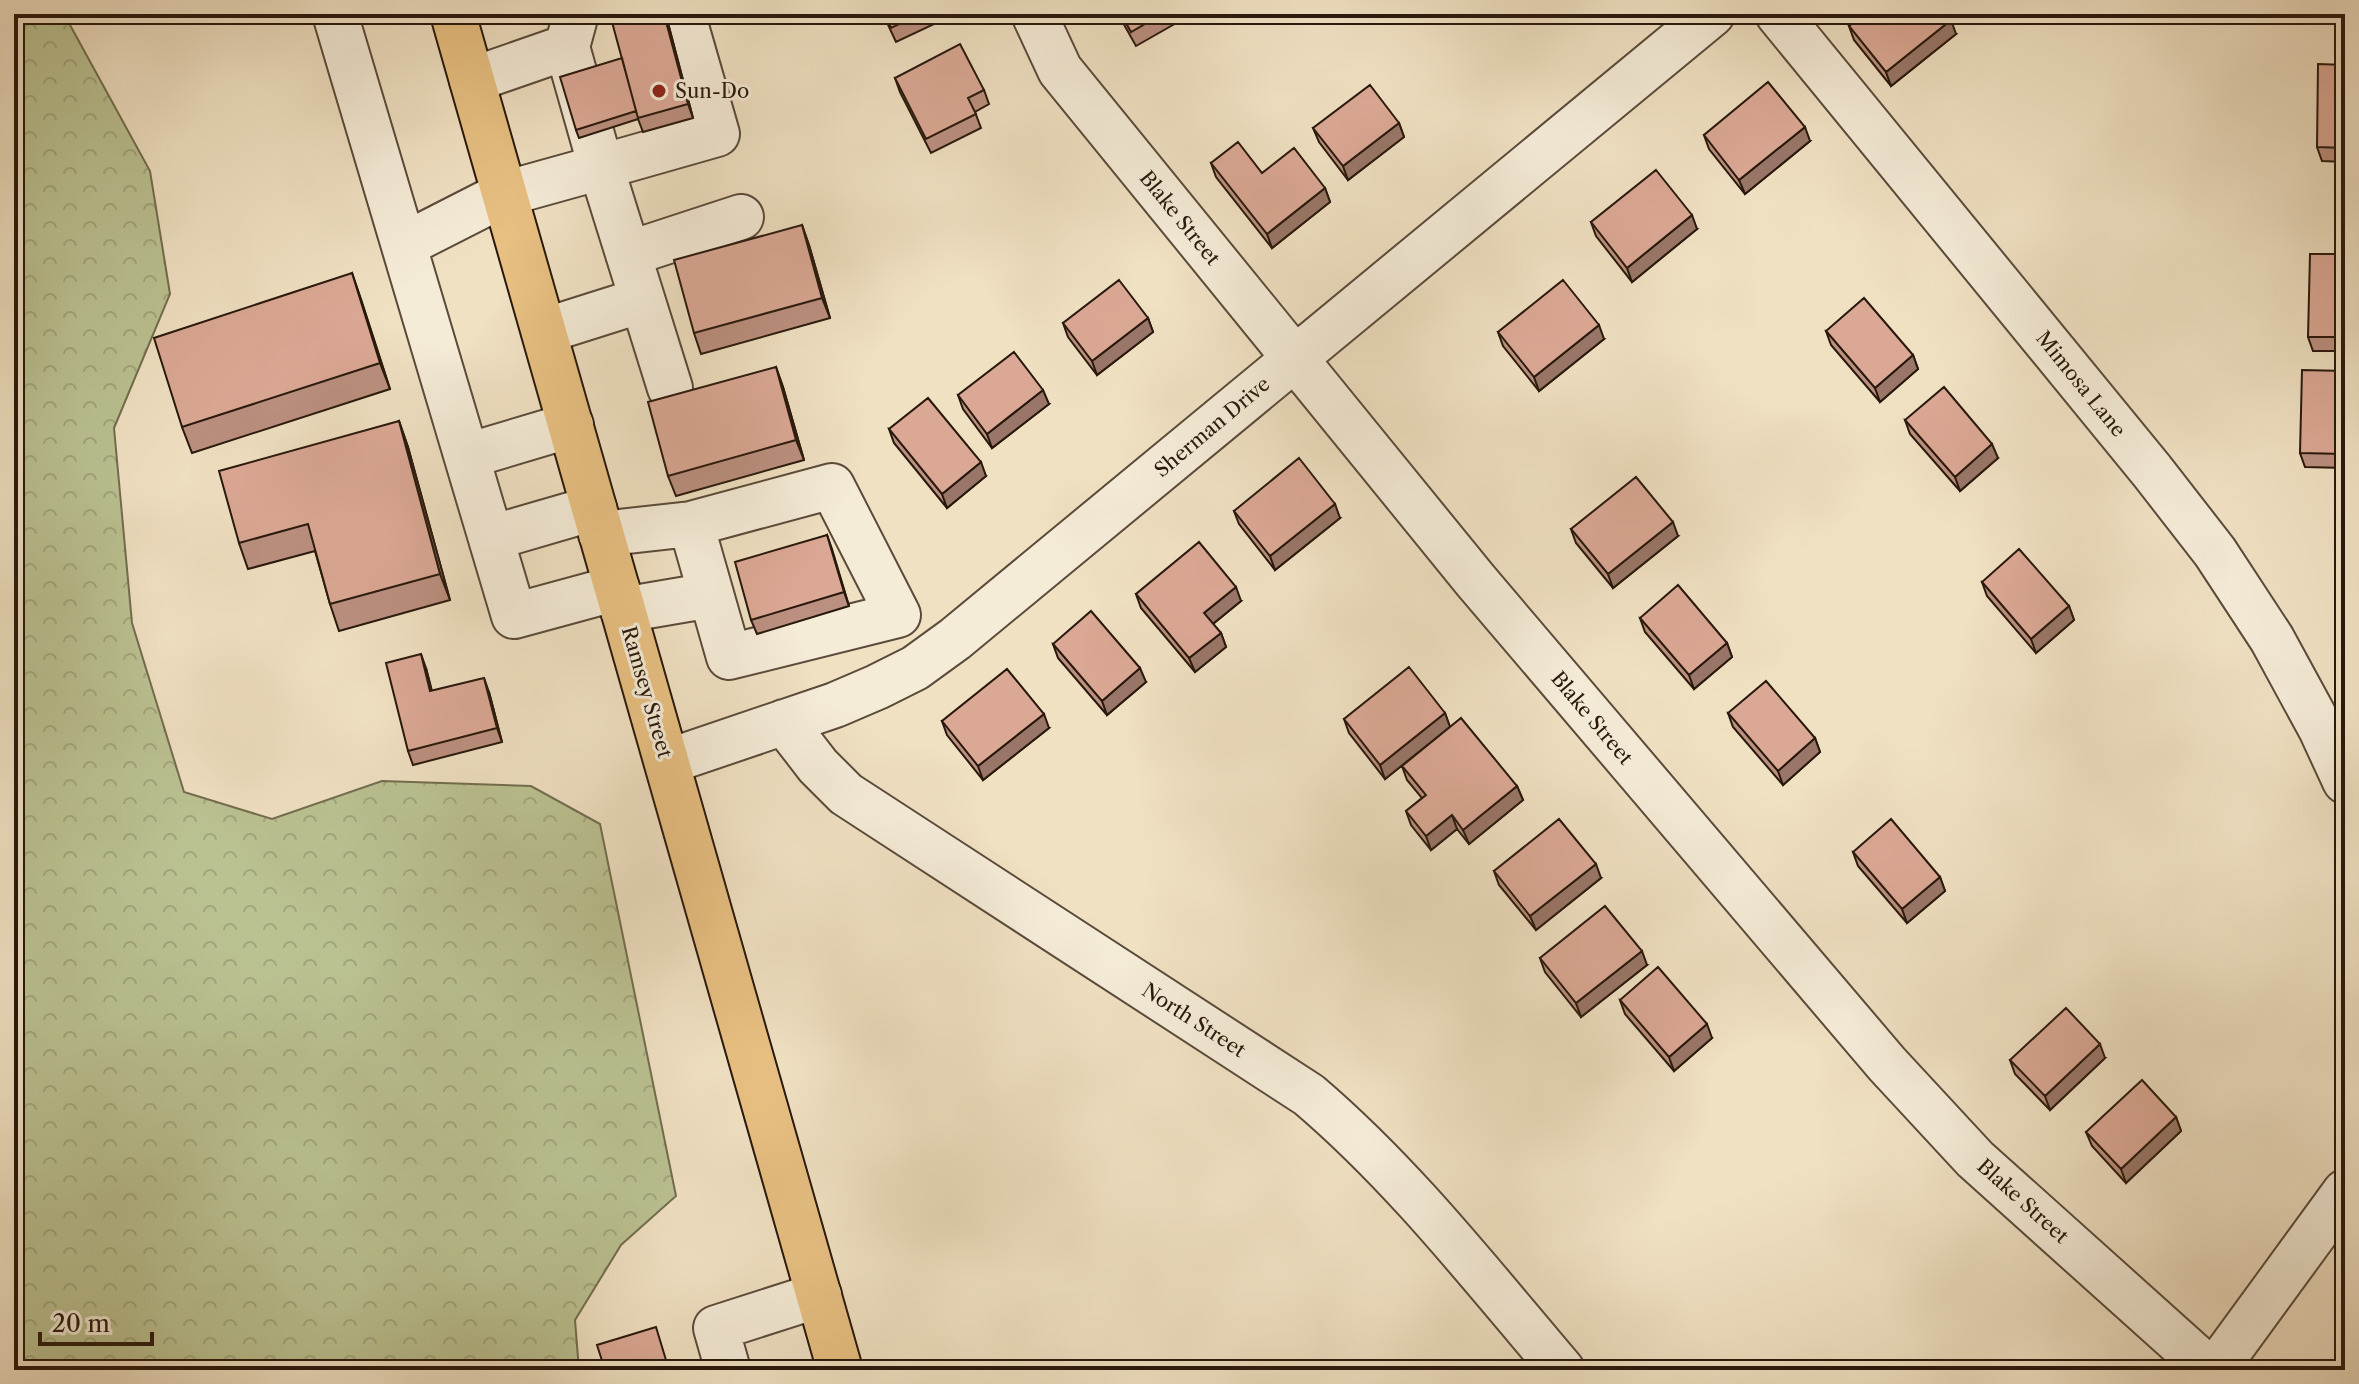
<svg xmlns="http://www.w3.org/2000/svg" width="2359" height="1384" font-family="'Libre Caslon Text',serif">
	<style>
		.forest { fill: url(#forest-crowns); stroke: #726d4f; stroke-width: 2 }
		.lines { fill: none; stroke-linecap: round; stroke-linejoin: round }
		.minor-casing { stroke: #5a4a3a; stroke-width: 48 }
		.major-casing { stroke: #28180c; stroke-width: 48 }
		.minor { stroke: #f5ecd8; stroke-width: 44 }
		.major { stroke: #e8c082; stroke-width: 44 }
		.wall { fill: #bc9080; stroke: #28180c; stroke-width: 2 }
		.shaded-wall { fill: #997668; stroke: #28180c; stroke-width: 2 }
		.building { fill: #dba895; stroke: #28180c; stroke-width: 2 }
		.poi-dot { fill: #8f2418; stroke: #f5ecd8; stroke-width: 3 }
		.labels { text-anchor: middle; stroke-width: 6; stroke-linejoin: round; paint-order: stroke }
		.poi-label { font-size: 20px; fill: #28180c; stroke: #f5ecd8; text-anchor: start }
		.street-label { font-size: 20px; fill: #28180c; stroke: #f5ecd8 }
	</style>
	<defs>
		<pattern id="forest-crowns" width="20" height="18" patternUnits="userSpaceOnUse" patternTransform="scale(2)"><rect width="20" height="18" fill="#bbc292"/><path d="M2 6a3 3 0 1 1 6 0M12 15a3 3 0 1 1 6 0" fill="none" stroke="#a1a67d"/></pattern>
	</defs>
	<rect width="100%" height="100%" fill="#f0e1c3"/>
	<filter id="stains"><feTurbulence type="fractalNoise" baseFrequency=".0025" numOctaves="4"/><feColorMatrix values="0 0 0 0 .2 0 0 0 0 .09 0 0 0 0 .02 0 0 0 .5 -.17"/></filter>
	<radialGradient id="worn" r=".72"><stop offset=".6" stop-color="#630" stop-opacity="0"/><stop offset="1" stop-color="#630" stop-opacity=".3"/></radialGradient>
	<path class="forest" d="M14,14H64L150,171L170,294L114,428L132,623L184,792L272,819L382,781L531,786L600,824L676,1196L621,1245L575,1320L579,1370H14Z"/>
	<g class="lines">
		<defs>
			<path id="minor" d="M335,14L514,616L617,588
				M576,14L567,47L601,167L717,134L685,23L679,14
				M1034,14L1060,70L1476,581L1887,1064L1975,1159L2210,1370
				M1778,14L2152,471L2215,552L2272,639L2321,729L2345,781
				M472,80L567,47
				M404,245L504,194L601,167L670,388
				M628,254L741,217
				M544,331L642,300
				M467,456L571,425
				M601,534L691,524L832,486L898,615L729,657L691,524
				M491,538L594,508
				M623,610L711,595
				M784,722L818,766L846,794L1309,1095C1404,1176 1481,1275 1562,1370
				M667,762L835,705L877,687L915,668L955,639L1712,14
				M728,1370L716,1328L819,1295
				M2215,1370L2345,1192"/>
			<path id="major" d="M453,14L840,1370"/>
		</defs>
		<use href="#minor" class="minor-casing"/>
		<use href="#major" class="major-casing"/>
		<use href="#minor" class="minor"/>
		<use href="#major" class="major"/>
	</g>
	<path class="wall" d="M883,14H948L949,17L896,42Z
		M1118,14H1192L1136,46Z
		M2324,14H2337L2326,19Z
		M668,23L693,118L643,132L638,119L579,138L576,130L622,58Z
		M1849,26L1956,34L1891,86L1854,40Z
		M2345,65V162L2322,161L2317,147Z
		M895,78L984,90L989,104L975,112L981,128L931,153L900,92Z
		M1399,123L1404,137L1348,180L1319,142L1313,128Z
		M1704,135L1810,141L1745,194L1709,149Z
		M1211,163L1262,173L1325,188L1330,202L1272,248L1216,177Z
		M1591,222L1697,229L1632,282L1596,236Z
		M802,225L809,245L830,318L701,354L694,333Z
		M2345,254V351H2313L2308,337Z
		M352,273L390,389L192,453L182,427Z
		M1148,318L1153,332L1097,375L1068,337L1063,323Z
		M1826,331L1913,355L1918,369L1880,402L1831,345Z
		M1498,332L1604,339L1539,391L1503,346Z
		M776,367L783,387L804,460L676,496L668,476Z
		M2345,371V468L2305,467L2300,453Z
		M958,395L1049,404L992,448L963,409Z
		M1905,420L1998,458L1960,491L1910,434Z
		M399,421L408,447L450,600L339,631L330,604L315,551L248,569L239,543Z
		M889,429L986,476L947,508L894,443Z
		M1234,511L1340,518L1275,570L1239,524Z
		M1571,529L1678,536L1613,588L1576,543Z
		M827,535L849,606L757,634L751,620Z
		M1982,582L2069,606L2074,620L2036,653L1987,596Z
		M1136,594L1241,601L1213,624L1221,633L1226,647L1195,672L1141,608Z
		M1640,618L1727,643L1732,657L1694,689L1645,632Z
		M1053,644L1146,682L1107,715L1058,658Z
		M426,668L432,691L489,692L502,742L413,765L408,751Z
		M1445,713L1450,727L1517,786L1523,800L1469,844L1457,829L1431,850L1411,825L1406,811L1422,798L1407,780L1402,766L1441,734L1385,779L1349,733L1344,719Z
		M1728,713L1815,738L1820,752L1783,785L1733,727Z
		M942,721L1049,728L983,780L947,735Z
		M1853,852L1940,877L1945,891L1907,923L1858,866Z
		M1494,871L1601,878L1536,930L1499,885Z
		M1540,958L1647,965L1581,1017L1545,972Z
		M1620,1000L1712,1038L1674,1071L1625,1014Z
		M2105,1058L2050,1110L2015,1074L2010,1060Z
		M2176,1117L2181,1131L2126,1183L2092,1146L2086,1132Z"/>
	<path class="shaded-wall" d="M664,14L668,23L693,118L688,104Z
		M1951,20L1956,34L1891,86L1886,72Z
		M1399,123L1404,137L1348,180L1343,166Z
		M1805,127L1810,141L1745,194L1739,180Z
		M1325,188L1330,202L1272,248L1267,234Z
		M1692,215L1697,229L1632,282L1627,268Z
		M802,225L809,245L830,318L822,298Z
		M352,273L361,299L390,389L380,363Z
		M1148,318L1153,332L1097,375L1092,361Z
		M1599,325L1604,339L1539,391L1534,377Z
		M1913,355L1918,369L1880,402L1875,388Z
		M776,367L783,387L804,460L796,440Z
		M1043,390L1049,404L992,448L987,434Z
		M399,421L408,447L450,600L440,574Z
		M1992,444L1998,458L1960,491L1955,477Z
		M981,462L986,476L947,508L942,494Z
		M1335,504L1340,518L1275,570L1270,556Z
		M1673,522L1678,536L1613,588L1608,574Z
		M827,535L832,549L849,606L844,592Z
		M1236,587L1241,601L1209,627L1204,613Z
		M2069,606L2074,620L2036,653L2031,639Z
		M1221,633L1226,647L1195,672L1189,658Z
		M1727,643L1732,657L1694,689L1689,675Z
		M421,654L426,668L435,705L430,691Z
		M1140,668L1146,682L1107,715L1102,701Z
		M484,678L489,692L502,742L497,728Z
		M1445,713L1450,727L1385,779L1380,765Z
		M1044,714L1049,728L983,780L978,766Z
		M1815,738L1820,752L1783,785L1778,771Z
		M1517,786L1523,800L1469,844L1463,830Z
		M1452,815L1457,829L1431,850L1426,836Z
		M1596,864L1601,878L1536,930L1530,916Z
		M1940,877L1945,891L1907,923L1902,909Z
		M1642,951L1647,965L1581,1017L1576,1003Z
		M1707,1024L1712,1038L1674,1071L1669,1057Z
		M2100,1044L2105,1058L2050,1110L2045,1096Z
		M2176,1117L2181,1131L2126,1183L2121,1169Z"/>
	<path class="building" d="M644,14H664L688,104L638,118L612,22Z
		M885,14H921L891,28Z
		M1121,14H1162L1131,32Z
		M1865,14H1946L1951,20L1886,72L1849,26Z
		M960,44L984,90L968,98L976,114L926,139L895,78Z
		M622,58L636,111L576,130L560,77Z
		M2318,64L2345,65V148L2317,147Z
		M1768,82L1805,127L1739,180L1704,135Z
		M1370,85L1399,123L1343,166L1313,128Z
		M1238,142L1262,173L1294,148L1325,188L1267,234L1211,163Z
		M1656,170L1692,215L1627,268L1591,222Z
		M802,225L822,298L694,333L674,260Z
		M2310,254H2345V337H2308Z
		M352,273L380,363L182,427L154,338Z
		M1119,280L1148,318L1092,361L1063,323Z
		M1563,280L1599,325L1534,377L1498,332Z
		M1864,298L1913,355L1875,388L1826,331Z
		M1014,352L1043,390L987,434L958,395Z
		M776,367L796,440L668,476L648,402Z
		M2302,370L2345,371V454L2300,453Z
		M1944,387L1992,444L1955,477L1905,420Z
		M928,398L981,462L942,494L889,429Z
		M399,421L440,574L330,604L308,524L239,543L219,471Z
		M1299,458L1335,504L1270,556L1234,511Z
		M1636,477L1673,522L1608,574L1571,529Z
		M827,535L844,592L751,620L735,562Z
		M1199,542L1236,587L1204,613L1221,633L1189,658L1136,594Z
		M2019,549L2069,606L2031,639L1982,582Z
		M1678,585L1727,643L1689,675L1640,618Z
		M1091,611L1140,668L1102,701L1053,644Z
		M421,654L430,691L484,678L497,728L408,751L386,663Z
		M1409,667L1445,713L1380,765L1344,719Z
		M1007,669L1044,714L978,766L942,721Z
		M1766,681L1815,738L1778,771L1728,713Z
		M1461,718L1517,786L1463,830L1452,815L1426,836L1406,811L1426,795L1402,766Z
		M1559,819L1596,864L1530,916L1494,871Z
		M1891,819L1940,877L1902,909L1853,852Z
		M1605,906L1642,951L1576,1003L1540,958Z
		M1658,967L1707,1024L1669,1057L1620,1000Z
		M2066,1008L2100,1044L2045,1096L2010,1060Z
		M2142,1080L2176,1117L2121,1169L2086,1132Z
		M656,1327L669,1370H605L597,1345Z"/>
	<circle class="poi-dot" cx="659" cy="91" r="8"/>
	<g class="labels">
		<g class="poi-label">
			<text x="675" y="98">Sun-Do</text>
		</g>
		<g class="street-label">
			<text transform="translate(1180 218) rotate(51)" y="7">Blake Street</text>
			<text transform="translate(2081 384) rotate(51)" y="7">Mimosa Lane</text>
			<text transform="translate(1212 427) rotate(-40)" y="7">Sherman Drive</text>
			<text transform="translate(647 692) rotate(74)" y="7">Ramsey Street</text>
			<text transform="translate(1592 718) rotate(50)" y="7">Blake Street</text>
			<text transform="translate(1194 1020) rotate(33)" y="7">North Street</text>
			<text transform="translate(2023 1201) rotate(42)" y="7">Blake Street</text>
		</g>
	</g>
	<rect width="2359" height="1384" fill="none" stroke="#f0e1c3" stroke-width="48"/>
	<rect x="16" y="16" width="2327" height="1352" fill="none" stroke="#28180c" stroke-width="4"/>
	<rect x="24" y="24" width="2311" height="1336" fill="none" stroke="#28180c" stroke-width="2"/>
	<path d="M40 1332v12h112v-12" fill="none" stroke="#28180c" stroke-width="4"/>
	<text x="52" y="1332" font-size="24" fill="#28180c" stroke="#f5ecd8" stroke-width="6" paint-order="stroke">20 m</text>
	<rect width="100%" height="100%" filter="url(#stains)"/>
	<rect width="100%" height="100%" fill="url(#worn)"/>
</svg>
